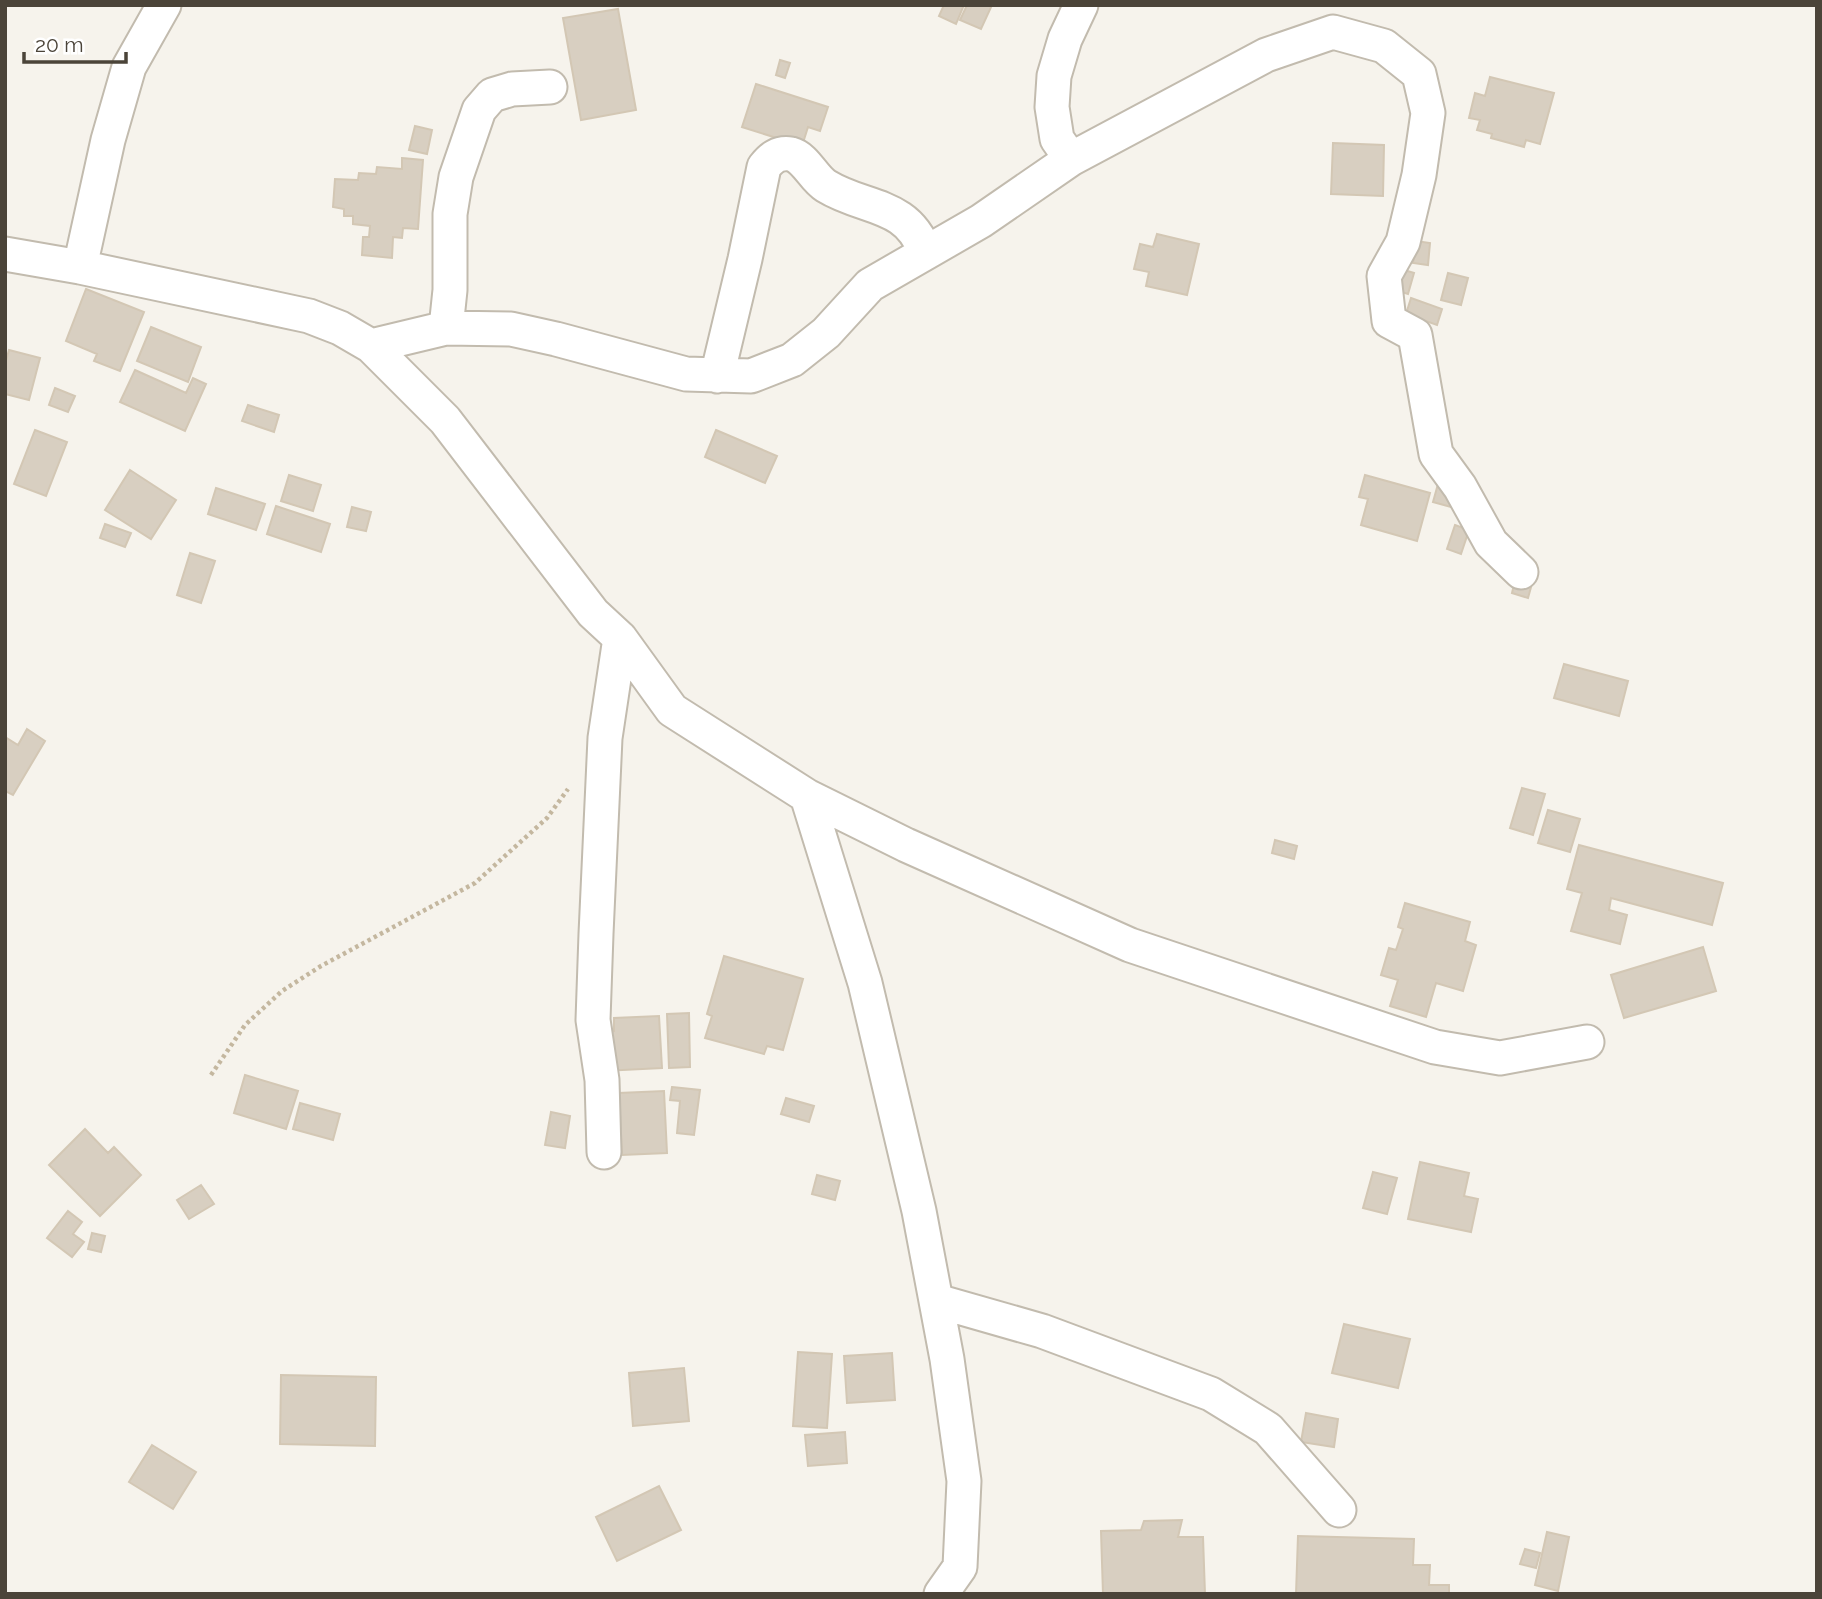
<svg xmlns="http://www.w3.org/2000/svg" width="1822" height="1599" font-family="Raleway,sans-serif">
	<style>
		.building { fill: #d8cfc1; stroke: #d3c7b4; stroke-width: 2 }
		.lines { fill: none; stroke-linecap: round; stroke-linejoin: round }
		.minor-casing { stroke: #c2bbae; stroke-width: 37 }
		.path { stroke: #c4b79f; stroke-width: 4.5; stroke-dasharray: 3.5 3.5; stroke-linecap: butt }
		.minor { stroke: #fff; stroke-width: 33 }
	</style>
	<rect width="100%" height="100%" fill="#f6f3ec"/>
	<path class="building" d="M944,5H964L956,24L939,16Z
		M967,5H992L981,29L960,20Z
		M618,9L636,110L581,120L563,18Z
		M780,60L790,63L785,78L776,75Z
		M1490,77L1554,93L1540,144L1526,140L1524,147L1491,138L1492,134L1477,130L1480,120L1469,118L1475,93L1485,96Z
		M756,84L828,107L820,131L808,127L802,146L742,127Z
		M415,126L432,130L427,154L409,150Z
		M1333,143L1384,145L1383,196L1331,194Z
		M402,158L423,160L418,229L403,228L402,238L393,237L392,258L362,255L363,237H369L370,226L353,224V216H344V209L333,207L335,179L358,180L359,173L376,174L377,167L402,169Z
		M1157,234L1199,244L1187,295L1146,286L1149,272L1134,269L1140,244L1153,247Z
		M1416,241L1430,243L1428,265L1413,263Z
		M1394,267L1414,273L1408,294L1386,287Z
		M1448,273L1468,278L1461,305L1441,300Z
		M86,289L144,312L120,371L94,361L97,354L66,341Z
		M1411,298L1442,309L1437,325L1406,314Z
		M151,327L201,347L188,382L137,361Z
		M9,350L40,358L29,400L5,394V364Z
		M135,370L186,393L193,378L206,384L185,431L120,402Z
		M55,388L75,396L68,412L49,405Z
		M248,405L279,415L274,432L242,421Z
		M35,430L67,442L46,496L14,484Z
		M716,430L777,456L765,483L705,457Z
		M130,470L176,500L151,539L105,510Z
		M289,475L321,485L313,511L281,501Z
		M1365,475L1430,493L1417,541L1361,525L1368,499L1359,497Z
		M1438,484L1456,489L1451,507L1433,502Z
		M216,488L265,504L256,530L208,514Z
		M276,506L330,524L321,552L267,534Z
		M352,507L371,512L366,531L347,527Z
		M105,524L131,533L125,547L100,538Z
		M1455,525L1469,530L1461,554L1447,549Z
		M190,553L215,561L201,603L177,595Z
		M1516,576L1533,580L1528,598L1512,593Z
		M1564,664L1628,681L1619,716L1554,698Z
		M27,729L45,741L13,795L5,791V737L18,745Z
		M1522,788L1545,794L1533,835L1510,828Z
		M1548,810L1580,819L1570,852L1538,843Z
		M1275,840L1297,846L1294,859L1272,853Z
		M1579,845L1723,883L1712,925L1611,898L1609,910L1627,915L1620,944L1571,931L1582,893L1567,889Z
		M1405,903L1470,922L1465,941L1476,945L1463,991L1436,983L1426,1017L1390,1006L1398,980L1381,975L1389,948L1396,950L1403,929L1398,927Z
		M1703,947L1716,991L1624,1018L1611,975Z
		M724,956L803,979L783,1050L767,1046L764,1054L705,1038L712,1016L707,1014Z
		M689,1013L690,1067L669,1068L667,1014Z
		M659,1016L662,1068L603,1071L601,1032L614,1031V1018Z
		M245,1075L298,1091L286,1129L234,1113Z
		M672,1087L700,1090L694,1135L677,1133L680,1101L670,1100Z
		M664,1091L667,1153L622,1155L619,1093Z
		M786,1098L814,1106L809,1122L781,1114Z
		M300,1103L340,1114L333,1140L293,1129Z
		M551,1112L570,1116L565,1148L545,1145Z
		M85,1129L108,1153L114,1147L141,1175L100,1216L49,1165Z
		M1420,1162L1469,1173L1464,1196L1478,1199L1471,1232L1408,1219Z
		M1373,1172L1397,1178L1387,1214L1363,1208Z
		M817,1175L840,1181L835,1200L812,1194Z
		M201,1185L214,1204L189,1219L177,1200Z
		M68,1211L82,1222L73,1234L84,1242L72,1257L47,1238Z
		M92,1233L105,1236L101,1252L88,1249Z
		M1344,1324L1410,1339L1398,1388L1332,1373Z
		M798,1352L832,1354L827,1428L793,1426Z
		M892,1353L895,1400L847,1403L844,1356Z
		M684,1368L689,1421L633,1426L629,1373Z
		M281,1375L376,1377L375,1446L280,1444Z
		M1306,1413L1338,1419L1334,1447L1301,1442Z
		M845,1432L847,1463L808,1466L805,1435Z
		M152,1445L196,1472L173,1509L129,1482Z
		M659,1486L681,1530L617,1561L596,1517Z
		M1182,1520L1178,1537H1203L1205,1594H1103L1101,1531L1141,1530L1144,1521Z
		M1547,1532L1569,1537L1558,1591L1535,1585Z
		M1298,1536L1414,1539L1413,1565H1430L1429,1585H1449V1594H1296Z
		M1525,1549L1540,1553L1536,1568L1520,1564Z"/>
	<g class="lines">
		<defs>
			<path id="minor" d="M1071,159L1057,139L1052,107L1054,76L1065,39L1081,5
				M5,254L80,267L309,316L340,328L371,346L445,420L593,613L620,638L672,710L807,796L906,845L1130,945L1435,1047L1500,1058L1587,1042
				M80,267L108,140L129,67L164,5
				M446,328L450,290V214L456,177L479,110L492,95L512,89L550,87
				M371,346L446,328L511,329L556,339L686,374L751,376L792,360L826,333L870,285L981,221L1071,159L1266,55L1333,32L1384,46L1419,74L1428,113L1419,175L1403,242L1384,276L1389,321L1415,335L1436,454L1460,487L1491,543L1521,572
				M717,376L745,259L764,167C771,158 778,152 791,154C806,158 813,178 826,186C865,210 907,202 925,252
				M807,796L865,983L919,1211L947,1359L964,1481L960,1567L941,1594
				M604,1152L602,1080L593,1020L596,934L605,738L620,638
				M937,1301L1042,1331L1211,1394L1268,1429L1339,1510"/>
		</defs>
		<use href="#minor" class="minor-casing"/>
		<path class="path" d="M211,1075L245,1025L282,991L321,966L475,883L547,818L568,789"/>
		<use href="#minor" class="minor"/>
	</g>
	<rect width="1822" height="1599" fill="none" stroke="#4b4439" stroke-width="14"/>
	<path d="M24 52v10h102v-10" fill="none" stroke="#4b4439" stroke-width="3.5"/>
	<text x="35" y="52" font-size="21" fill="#4b4439" stroke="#ffffff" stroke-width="5" paint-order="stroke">20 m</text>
</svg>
